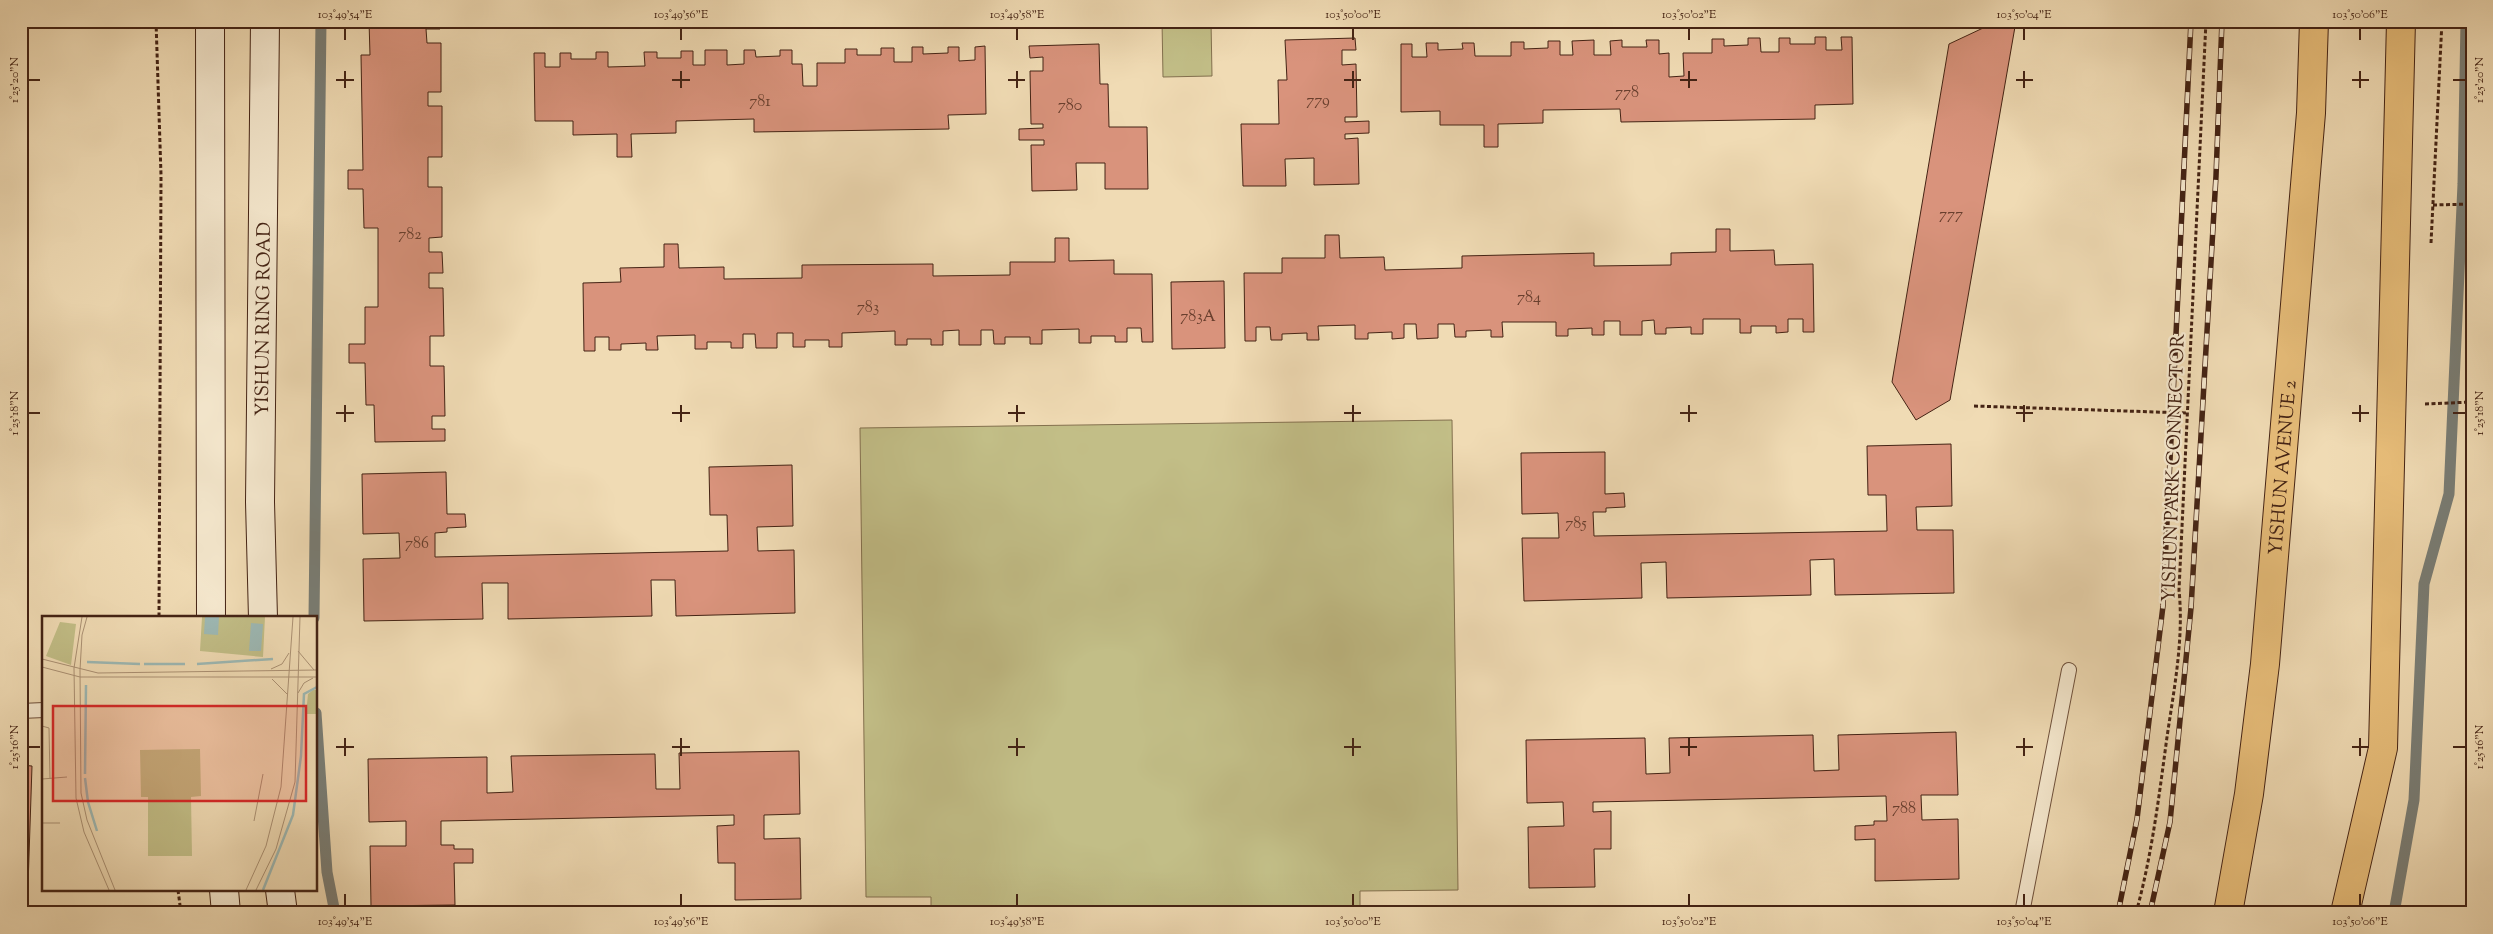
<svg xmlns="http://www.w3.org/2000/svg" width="2493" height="934" font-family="'Sorts Mill Goudy',serif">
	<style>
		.green { fill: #c2be87; stroke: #83704e }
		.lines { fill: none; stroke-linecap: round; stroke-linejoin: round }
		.stream { stroke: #797d75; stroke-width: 11 }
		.building { fill: #d9937c; stroke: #442314 }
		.service-casing { stroke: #6f513c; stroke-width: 16 }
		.secondary-casing { stroke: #442314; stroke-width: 30 }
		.primary-casing { stroke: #442314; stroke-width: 30 }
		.path { stroke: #442314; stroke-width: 3; stroke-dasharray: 4 2.5; stroke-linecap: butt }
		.service { stroke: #f5e8ce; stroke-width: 14 }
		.secondary { stroke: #f5e8ce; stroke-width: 28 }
		.primary { stroke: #e8be7a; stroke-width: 28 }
		.rail-casing { stroke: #442314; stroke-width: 5.5 }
		.rail { stroke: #f5e8ce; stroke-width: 4; stroke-dasharray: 11; stroke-linecap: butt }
		.ticks { fill: none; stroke: #442314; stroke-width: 2 }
		.labels { text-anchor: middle; stroke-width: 4.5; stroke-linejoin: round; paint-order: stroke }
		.number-label { font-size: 16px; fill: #693f2e }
		.street-label { font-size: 19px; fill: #442314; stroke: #f5e8ce }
		.inset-river { fill: none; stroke: #9db9b5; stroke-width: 2.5 }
		.inset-road { fill: none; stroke: #ab9174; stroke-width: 1 }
		.view { fill: #d62828; fill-opacity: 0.15; stroke: #d62828; stroke-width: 2.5 }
		.inset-edge { fill: none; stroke: #442314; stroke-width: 2.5 }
		.neatline { fill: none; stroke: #442314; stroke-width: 2 }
		.ticks-label { font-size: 12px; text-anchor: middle; fill: #442314 }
	</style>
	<rect width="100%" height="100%" fill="#f0dbb4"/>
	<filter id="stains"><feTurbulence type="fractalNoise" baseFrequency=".004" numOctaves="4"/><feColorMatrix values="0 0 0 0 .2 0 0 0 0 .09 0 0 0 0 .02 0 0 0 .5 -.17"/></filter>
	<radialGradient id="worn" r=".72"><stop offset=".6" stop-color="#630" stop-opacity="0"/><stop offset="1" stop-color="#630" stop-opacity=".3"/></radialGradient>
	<path class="green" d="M1162,21H1211L1212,76L1163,77Z
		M1452,420L1458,890L1360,891V913H931V897H866L860,428Z"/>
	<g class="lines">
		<path class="stream" d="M314,618L321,21
			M316,713L327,872L335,913
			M2394,913L2414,800L2424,584L2449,494L2463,184L2466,21"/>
	</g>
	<path class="building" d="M369,21H440V29H426L427,43H441V92H428V106H442V157H428V187H442V237L429,238V252H442L443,273H429V288H443L444,336H430V366H444L445,416H432V429H445V441L375,442L374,405H366L365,363H349V344H365V307H378V228H364L363,189H348V170H363L361,55H370Z
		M1998,21H2016L1950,400L1916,420L1892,382L1949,44Z
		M1815,37H1826V50H1842L1841,37H1852L1853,104L1815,105V119L1621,122L1620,109L1543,110V123L1498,124V147H1484V125H1440V111L1401,112V44H1412V57H1427L1426,43H1438V50L1463,49L1462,43H1474L1475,56H1511V42H1524V49L1548,48V41H1560V55H1573L1572,41L1594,40V55H1611L1610,41L1622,40V47H1647L1646,40H1659V54L1669,53V77L1684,76L1683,53H1712V39H1724V46L1748,45V38H1760L1761,52H1779V38H1790V44H1815Z
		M1355,38L1356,50H1342V65L1356,64L1357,117H1345V122L1369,121V133L1345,134V139L1358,138L1359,184L1314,185V158L1285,159L1286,186H1243L1241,124H1279L1278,80H1287L1285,40Z
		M1099,44L1100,84H1108L1109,127H1147L1148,189H1105V163H1076L1077,190L1032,191L1031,145H1044V140H1019V129L1043,128V124H1031L1030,71H1043V57L1030,58L1029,46Z
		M985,46L986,114L948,115L949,129L754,132V119L676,121V133L631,134L632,157H617V134L573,135V121H535L534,53H545V67H560V53H571V59H596V52H608V67L645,66L644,52H657V58H681V51H693V65H705V50H727V65L744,64V50H755L756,57L780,56V50H792V64H802L803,86H817V63H845V49H857V55H881V48H894V62H912V47H923V54L948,53V47H959V61L975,60V47Z
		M1716,229H1730V251L1774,250L1775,265L1813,264L1814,332H1803V319H1788V332L1776,333V326H1751V333H1740V319H1703V334H1691V327L1666,328V334H1655L1654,320L1642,321V335H1620V321H1604V335H1592V328L1568,329V336H1556V322H1502L1503,337H1491V330L1466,331V337H1455L1454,324H1438V338L1417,339L1416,324H1404V338L1392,339V332L1368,333V339H1355V325L1318,326L1319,340H1307V333L1282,334V340H1271L1270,327H1256V341H1245L1244,273H1282V258H1325V235H1339L1340,258L1384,257L1385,270L1462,268V256L1594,253V266L1671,265V253L1716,252Z
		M1055,238H1069V261L1114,260V274H1152L1153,342H1142L1141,328H1127V342H1115V336H1091V343H1079V329L1042,330V344H1030V337H1005V344H994L993,330H981V345H959V330L943,331V345H931V339H907V345H895V331L842,333V347H829V340H805V347H793V333H777V348H756L755,334H743V348H731V342H707V349H695V335L657,336L658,350H646V343L621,344V350H609V337H595V351H584L583,283L621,282L620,268L664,267V244H678L679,268L724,267V279L802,278V265L933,264V276L1010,275V262H1055Z
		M1224,281L1225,348L1172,349L1171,282Z
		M1951,444L1952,506L1916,507L1917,530H1953L1954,593L1835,595L1834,559L1810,560L1811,595L1667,598L1666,562L1641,563L1642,598L1524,601L1522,538H1559L1558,513L1522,514L1521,453L1605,452V494L1624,493L1625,507L1606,508V512H1593L1594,536L1887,531L1886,495H1868L1867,446Z
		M792,465L793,526L757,527L758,551L794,550L795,613L676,616L675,580H651L652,616L508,619V583H482L483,619L364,621L363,559L400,558L399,533L363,534L362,474L446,472L447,514H465L466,527L447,528V532L435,533V557L728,551L727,515H710L709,467Z
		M1956,732L1958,795H1921L1922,820L1958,819L1959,879L1875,881V839L1855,840V826L1874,825V821H1887L1886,796L1593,802V812L1611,811V849H1594L1595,887L1529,888L1528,827L1564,826L1563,802L1527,803L1526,740L1645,738L1646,774L1670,773L1669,738L1813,735L1814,771L1839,770L1838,735Z
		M799,751L800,814L764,815V839L800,838L801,899L735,900V863H718L717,826L734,825V815L441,821V845H454V849H473V863H454L455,905L371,906L370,846H406V821L369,822L368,759L487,757V793L513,792L511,756L655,754L656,789H680L679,753Z
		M21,765L32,766L28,886H21Z"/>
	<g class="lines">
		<defs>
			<path id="service" d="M21,711L44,710
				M2022,913L2069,670"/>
			<g id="secondary">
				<path d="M210,21L211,618"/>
				<path id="s1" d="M263,618L260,502L265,21"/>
				<path d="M224,890L226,913"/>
				<path d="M280,890L283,913"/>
			</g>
			<g id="primary">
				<path id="s2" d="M2228,913L2249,794L2265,664L2311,113L2314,21"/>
				<path d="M2345,913L2383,748L2401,21"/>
			</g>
		</defs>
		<use href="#service" class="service-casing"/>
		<use href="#secondary" class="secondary-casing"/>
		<use href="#primary" class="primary-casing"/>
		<path class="path" d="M156,21L161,175L159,618
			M2433,205L2472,204
			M2431,243L2442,21
			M2425,404L2472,402
			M1974,406L2186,413
			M178,890L181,913
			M887,913L919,909L1368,910L1395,913
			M2136,913C2152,855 2159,796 2167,737C2174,689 2184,639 2179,590L2206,21"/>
		<use href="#service" class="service"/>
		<use href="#secondary" class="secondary"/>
		<use href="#primary" class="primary"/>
		<defs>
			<path id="rail" d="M2118,913L2137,819L2163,606L2191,21
				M2150,913L2170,822L2191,608L2216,176L2222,21"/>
		</defs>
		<use href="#rail" class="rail-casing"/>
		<use href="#rail" class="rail"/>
	</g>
	<path class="ticks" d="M345,28V40M681,28V40M1017,28V40M1353,28V40M1689,28V40M2024,28V40M2360,28V40M345,71V88M681,71V88M1017,71V88M1353,71V88M1689,71V88M2024,71V88M2360,71V88M28,80H40M336,80H354M672,80H690M1008,80H1025M1344,80H1361M1680,80H1697M2016,80H2033M2352,80H2369M2453,80H2466M345,405V422M681,405V422M1017,405V422M1353,405V422M1689,405V422M2024,405V422M2360,405V422M28,413H40M336,413H354M672,413H690M1008,413H1025M1344,413H1361M1680,413H1697M2016,413H2033M2352,413H2369M2453,413H2466M345,738V756M681,738V756M1017,738V756M1353,738V756M1689,738V756M2024,738V756M2360,738V756M28,747H40M336,747H354M672,747H690M1008,747H1025M1344,747H1361M1680,747H1697M2016,747H2033M2352,747H2369M2453,747H2466M345,894V906M681,894V906M1017,894V906M1353,894V906M1689,894V906M2024,894V906M2360,894V906"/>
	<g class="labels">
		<g class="number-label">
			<text x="1627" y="97">778</text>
			<text x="1318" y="105">779</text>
			<text x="760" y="106">781</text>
			<text x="1070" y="110">780</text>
			<text x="1951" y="219">777</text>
			<text x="410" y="239">782</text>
			<text x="1529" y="302">784</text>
			<text x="868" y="312">783</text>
			<text x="1198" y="321">783A</text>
			<text x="1576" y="528">785</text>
			<text x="417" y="548">786</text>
			<text x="1904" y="813">788</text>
		</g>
		<g class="street-label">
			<text dy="7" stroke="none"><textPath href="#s1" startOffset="299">YISHUN RING ROAD</textPath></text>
			<text transform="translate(2172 468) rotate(-88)" y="7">YISHUN PARK CONNECTOR</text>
			<text dy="7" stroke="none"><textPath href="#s2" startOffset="449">YISHUN AVENUE 2</textPath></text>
		</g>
	</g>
	<g transform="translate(42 616)">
		<rect width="275" height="275" fill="#f0dbb4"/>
		<path d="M160,1H223L221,41L158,35ZM18,6L34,8L29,49L4,40ZM271,74H275V98H264L266,78ZM158,133L159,180L149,181L150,240H106V181H99L98,134Z" fill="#c2be87"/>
		<path d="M163,1H177L176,19L162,18ZM209,7L221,8L219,35H207Z" fill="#9db9b5"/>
		<path class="inset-river" d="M45,46L98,48M102,48H143M155,48L231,43M43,158L44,69M43,162L46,186L55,215M221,274L251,199L259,140L262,78L275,71"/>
		<path class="inset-road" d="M40,1L32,52L34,182L42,216L67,274M45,1L40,19L38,54L39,177L45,204L73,274M256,35L272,54M0,43L56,57L275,54M0,51L38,61H275M229,53L240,48L247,37M230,63L245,78M256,77L262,67L271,62M0,110L7,112L8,163M0,163L25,161M212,205L221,158M0,207H18M204,274L224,230L239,171L251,1M214,274L234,233L253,166L258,1"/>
		<path class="view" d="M11,90H264V185H11Z"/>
		<rect width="275" height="275" class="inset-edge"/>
	</g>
	<rect width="2493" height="934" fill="none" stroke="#f0dbb4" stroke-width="55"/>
	<rect x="28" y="28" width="2438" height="878" class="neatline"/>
	<g class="ticks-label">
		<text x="345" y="18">103°49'54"E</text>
		<text x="681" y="18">103°49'56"E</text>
		<text x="1017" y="18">103°49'58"E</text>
		<text x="1353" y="18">103°50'00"E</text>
		<text x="1689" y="18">103°50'02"E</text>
		<text x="2024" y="18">103°50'04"E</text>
		<text x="2360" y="18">103°50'06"E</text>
		<text transform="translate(14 80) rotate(-90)" y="4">1°25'20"N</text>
		<text transform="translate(2479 80) rotate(-90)" y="4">1°25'20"N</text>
		<text transform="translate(14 413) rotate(-90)" y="4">1°25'18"N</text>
		<text transform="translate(2479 413) rotate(-90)" y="4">1°25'18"N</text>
		<text transform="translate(14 747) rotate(-90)" y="4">1°25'16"N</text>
		<text transform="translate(2479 747) rotate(-90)" y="4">1°25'16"N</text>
		<text x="345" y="925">103°49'54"E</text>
		<text x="681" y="925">103°49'56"E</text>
		<text x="1017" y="925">103°49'58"E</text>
		<text x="1353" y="925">103°50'00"E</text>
		<text x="1689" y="925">103°50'02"E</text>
		<text x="2024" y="925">103°50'04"E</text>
		<text x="2360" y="925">103°50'06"E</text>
	</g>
	<rect width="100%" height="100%" filter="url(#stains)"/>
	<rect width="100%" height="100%" fill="url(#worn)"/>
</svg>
